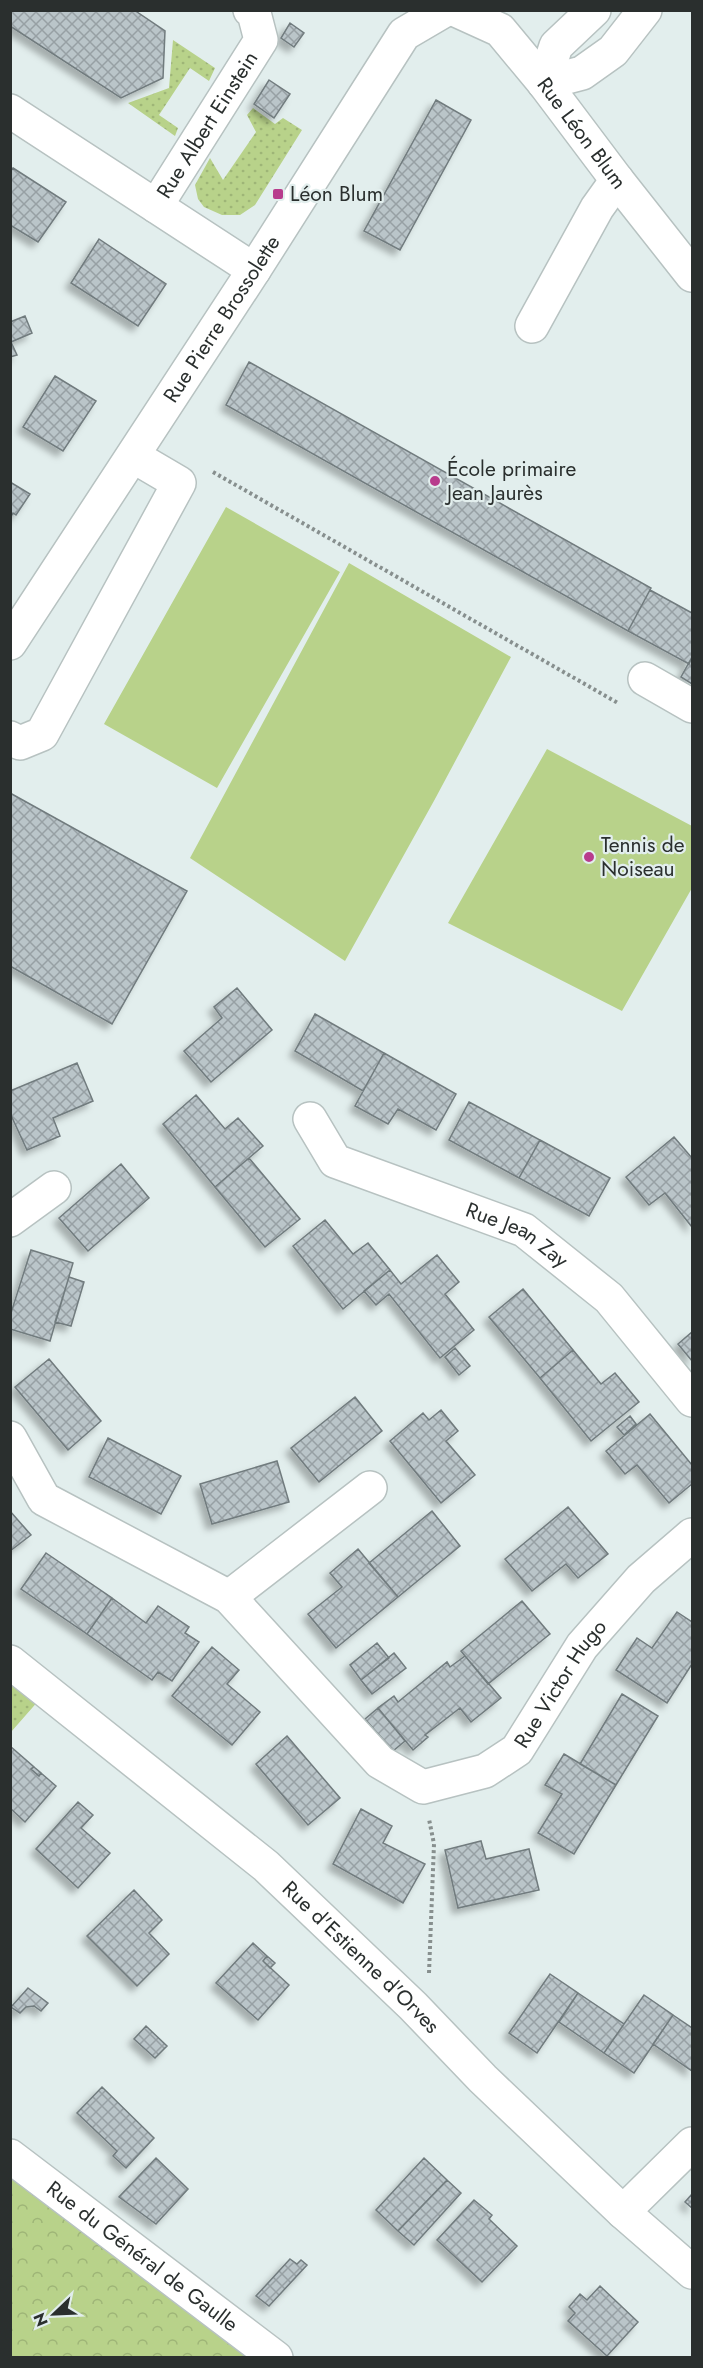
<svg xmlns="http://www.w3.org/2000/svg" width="703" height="2368" font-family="Jost,sans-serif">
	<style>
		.grass { fill: url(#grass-dots) }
		.forest { fill: url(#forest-crowns) }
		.pitch { fill: #b8d28a }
		.building { fill: url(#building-cross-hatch); stroke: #717b7e; stroke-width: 1.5; filter: url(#shadow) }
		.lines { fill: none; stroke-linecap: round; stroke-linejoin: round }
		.minor-casing { stroke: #b7c2c1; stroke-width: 36 }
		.path { stroke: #878f8e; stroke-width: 4; stroke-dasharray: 3 3; stroke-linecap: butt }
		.minor { stroke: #fff; stroke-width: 33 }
		.poi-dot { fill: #b83c8d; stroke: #e2eeed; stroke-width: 2 }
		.labels { text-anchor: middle; stroke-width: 4.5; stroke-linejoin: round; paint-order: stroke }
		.street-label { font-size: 21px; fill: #2a2f2e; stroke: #e2eeed }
		.poi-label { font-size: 21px; fill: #2a2f2e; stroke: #e2eeed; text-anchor: start }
	</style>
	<defs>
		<pattern id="grass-dots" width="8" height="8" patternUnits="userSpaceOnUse" patternTransform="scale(1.5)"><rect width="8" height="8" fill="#b8d28a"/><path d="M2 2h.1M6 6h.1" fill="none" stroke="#9eb577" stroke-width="1.8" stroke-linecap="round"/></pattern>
		<pattern id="forest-crowns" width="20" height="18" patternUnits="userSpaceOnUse" patternTransform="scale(1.5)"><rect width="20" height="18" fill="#b8d28a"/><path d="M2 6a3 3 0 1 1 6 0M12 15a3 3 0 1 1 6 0" fill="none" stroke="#9eb577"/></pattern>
		<pattern id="building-cross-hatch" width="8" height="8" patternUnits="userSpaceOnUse" patternTransform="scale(1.5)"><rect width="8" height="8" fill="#bac5c9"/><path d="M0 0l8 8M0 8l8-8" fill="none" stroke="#97a0a4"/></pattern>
		<filter id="shadow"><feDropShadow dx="-5.5" dy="5.5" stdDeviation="3" flood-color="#0004"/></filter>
	</defs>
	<rect width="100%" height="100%" fill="#e2eeed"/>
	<path class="grass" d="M173,40L215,68L209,81L190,68L159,115L178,128L175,136L128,103L169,88Z
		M253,108L275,124L283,118L302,130L255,205L240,215H222L204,207L198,199L195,185L210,158L223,180L256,132L247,115Z
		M11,1662L47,1691L11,1732Z"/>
	<path class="forest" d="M11,2156L276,2357H11Z"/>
	<path class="pitch" d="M226,507L340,572L217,788L104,724Z
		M349,563L511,657L435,799L345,961L190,858Z
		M547,749L692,826V888L622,1011L448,923Z"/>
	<path class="building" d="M10,10H134L165,31L163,78L121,98L10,26Z
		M290,23L304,33L294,47L281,38Z
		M269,80L290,94L274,118L254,104Z
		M436,100L471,120L400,250L364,231Z
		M13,168L66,202L38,242L10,225V172Z
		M99,239L166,284L138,326L71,283Z
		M25,316L32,333L11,342L17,355L10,357V322Z
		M249,362L651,588L628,631L226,405Z
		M55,376L96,401L63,451L23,427Z
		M10,482L30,494L16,515L13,513L10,518Z
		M650,590L692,613V657L689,664L628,631Z
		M692,657V684L681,677Z
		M10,793L187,891L112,1024L10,966Z
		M237,988L272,1030L211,1082L184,1051L222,1018L214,1007Z
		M315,1014L384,1053L363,1091L295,1051Z
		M384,1053L456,1094L436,1130L398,1109L388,1124L355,1106Z
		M77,1063L93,1101L53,1118L60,1136L27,1150L10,1113V1091Z
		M196,1095L225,1129L238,1118L263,1146L215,1187L163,1124Z
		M469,1102L540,1140L519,1178L449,1140Z
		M674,1137L692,1158V1227L665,1193L649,1205L626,1177Z
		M540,1140L610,1178L589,1216L519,1178Z
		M249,1158L300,1219L265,1247L215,1187Z
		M121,1164L149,1198L88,1251L59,1218Z
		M325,1220L353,1254L368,1243L390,1270L343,1309L293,1246Z
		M31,1250L73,1263L50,1341L10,1329V1316Z
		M437,1255L459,1282L445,1294L474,1330L440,1358L389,1294L376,1305L364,1291L390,1270L401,1284Z
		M69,1277L84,1282L71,1326L55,1322Z
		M523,1289L573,1350L540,1378L489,1317Z
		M692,1332V1361L678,1344Z
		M455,1348L470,1366L459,1375L445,1357Z
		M573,1350L601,1384L615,1373L639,1402L591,1441L540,1378Z
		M49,1359L101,1421L68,1450L15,1387Z
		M355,1397L382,1431L319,1482L291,1448Z
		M441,1410L458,1431L446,1441L475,1475L441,1503L390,1441L423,1413L429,1420Z
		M650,1414L692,1465V1484L669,1503L637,1465L625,1474L606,1451Z
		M630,1416L636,1424L624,1435L617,1427Z
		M108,1438L181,1476L161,1514L89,1477Z
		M277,1461L289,1502L212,1524L200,1484Z
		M568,1507L608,1554L578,1578L566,1564L532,1591L505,1559Z
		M10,1511L31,1535L10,1551Z
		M432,1511L460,1546L398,1597L369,1563Z
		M358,1549L398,1597L336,1648L308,1614L342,1587L330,1573Z
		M46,1553L112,1598L87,1634L21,1589Z
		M112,1598L146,1623L158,1606L189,1627L185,1633L199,1642L172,1681L158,1672L152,1680L87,1634Z
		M522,1601L550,1634L488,1684L461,1651Z
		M677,1612L692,1622V1664L667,1703L616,1670L637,1638L652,1648Z
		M377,1643L389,1658L361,1680L350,1665Z
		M212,1647L239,1670L227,1684L260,1712L232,1745L172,1696Z
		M394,1653L406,1668L372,1694L361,1680Z
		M465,1656L501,1698L471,1722L460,1708L425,1735L428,1737L413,1750L378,1708L394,1696L398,1702L447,1662L450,1667Z
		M622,1694L658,1716L616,1785L580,1764Z
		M378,1708L405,1741L393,1751L365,1719Z
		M287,1736L340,1798L308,1825L256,1764Z
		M10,1746L34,1767L31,1769L39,1776L41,1773L56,1786L25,1822L10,1808Z
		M564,1754L616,1785L574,1854L538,1833L562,1794L545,1785Z
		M34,1767L41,1773L39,1776L31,1769Z
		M78,1802L93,1815L81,1828L110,1853L78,1888L36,1849Z
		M361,1809L392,1826L383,1843L425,1864L403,1903L333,1864Z
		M481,1841L486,1859L529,1849L539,1890L458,1908L445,1850Z
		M134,1890L162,1920L149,1933L169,1954L137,1986L87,1936Z
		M253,1943L267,1956L263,1961L289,1985L258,2020L216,1983Z
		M267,1956L275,1963L270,1968L263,1961Z
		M550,1974L578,1993L537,2053L509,2033Z
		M28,1988L48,2003L41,2011L34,2006L26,2007L20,2013L11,2007Z
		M578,1993L624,2024L604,2053L559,2022Z
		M644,1995L673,2015L634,2073L604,2053Z
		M673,2015L692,2028V2071L653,2044Z
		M146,2026L167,2046L155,2058L134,2039Z
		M102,2087L154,2138L126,2168L113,2156L117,2151L77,2113Z
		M156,2158L188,2189L156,2224L119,2197Z
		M424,2158L447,2180L398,2231L376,2210Z
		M447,2180L461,2193L414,2245L398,2231Z
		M692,2194V2208L685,2202Z
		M474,2200L492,2215L489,2219L517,2246L482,2282L437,2240Z
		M290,2259L297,2264L301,2260L307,2265L269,2306L256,2296Z
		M600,2286L638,2322L607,2356L568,2321L575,2313L569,2307L580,2294L587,2300Z"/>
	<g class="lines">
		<defs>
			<g id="minor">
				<path id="s1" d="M456,10L500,30L544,83L617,180L692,275"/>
				<path d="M544,83L582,73L613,51L645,10"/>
				<path d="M544,83L556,46L594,10"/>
				<path d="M10,111L254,270"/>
				<path id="s2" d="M156,206L261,40L254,13L250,10"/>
				<path d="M532,326L597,208L617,180"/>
				<path id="s3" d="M10,643L254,270L404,34L445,10"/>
				<path d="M645,679L692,706"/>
				<path d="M10,738L20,743L42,734L179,483L133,456"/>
				<path id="s4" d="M310,1119L335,1161L524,1230L609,1298L692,1400"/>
				<path d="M10,1220L54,1188"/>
				<path id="s5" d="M10,1438L44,1499L229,1597L380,1762L423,1787L485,1771L517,1750L582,1646L641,1579L692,1535"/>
				<path d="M229,1597L370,1488"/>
				<path id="s6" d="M10,1662L266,1866L413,2006L483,2079L623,2212L692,2272"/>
				<path id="s7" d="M10,2156L276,2358"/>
				<path d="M623,2212L692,2144"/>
			</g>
		</defs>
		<use href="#minor" class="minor-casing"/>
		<path class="path" d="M213,472L618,703
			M429,1973L434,1844L429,1819"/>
		<use href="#minor" class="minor"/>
	</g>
	<g class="poi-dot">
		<rect x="272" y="188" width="12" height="12" rx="3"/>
		<circle cx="435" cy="481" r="6"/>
		<circle cx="589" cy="857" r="6"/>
	</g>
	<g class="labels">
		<g class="street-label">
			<text dy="7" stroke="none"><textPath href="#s2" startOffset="96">Rue Albert Einstein</textPath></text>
			<text dy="7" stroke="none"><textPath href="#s1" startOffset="180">Rue Léon Blum</textPath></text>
			<text dy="7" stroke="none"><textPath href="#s3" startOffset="387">Rue Pierre Brossolette</textPath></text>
			<text dy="7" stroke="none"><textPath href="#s4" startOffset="246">Rue Jean Zay</textPath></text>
			<text dy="7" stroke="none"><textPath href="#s5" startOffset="734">Rue Victor Hugo</textPath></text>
			<text dy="7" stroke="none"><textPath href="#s6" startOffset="459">Rue d'Estienne d'Orves</textPath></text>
			<text dy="7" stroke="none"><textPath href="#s7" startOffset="166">Rue du Général de Gaulle</textPath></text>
		</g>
		<g class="poi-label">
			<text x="290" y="201">Léon Blum</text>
			<text x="447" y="476">École primaire<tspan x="447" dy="24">Jean Jaurès</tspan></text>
			<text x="601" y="852">Tennis de<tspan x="601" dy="24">Noiseau</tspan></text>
		</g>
	</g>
	<rect width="703" height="2368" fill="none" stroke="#2a2f2e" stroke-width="24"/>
	<g transform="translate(54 2314) rotate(247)" stroke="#e2eeed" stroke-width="4.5" paint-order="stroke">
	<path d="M0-4.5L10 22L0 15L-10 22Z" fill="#2a2f2e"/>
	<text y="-9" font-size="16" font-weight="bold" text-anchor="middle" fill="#2a2f2e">N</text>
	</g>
</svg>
